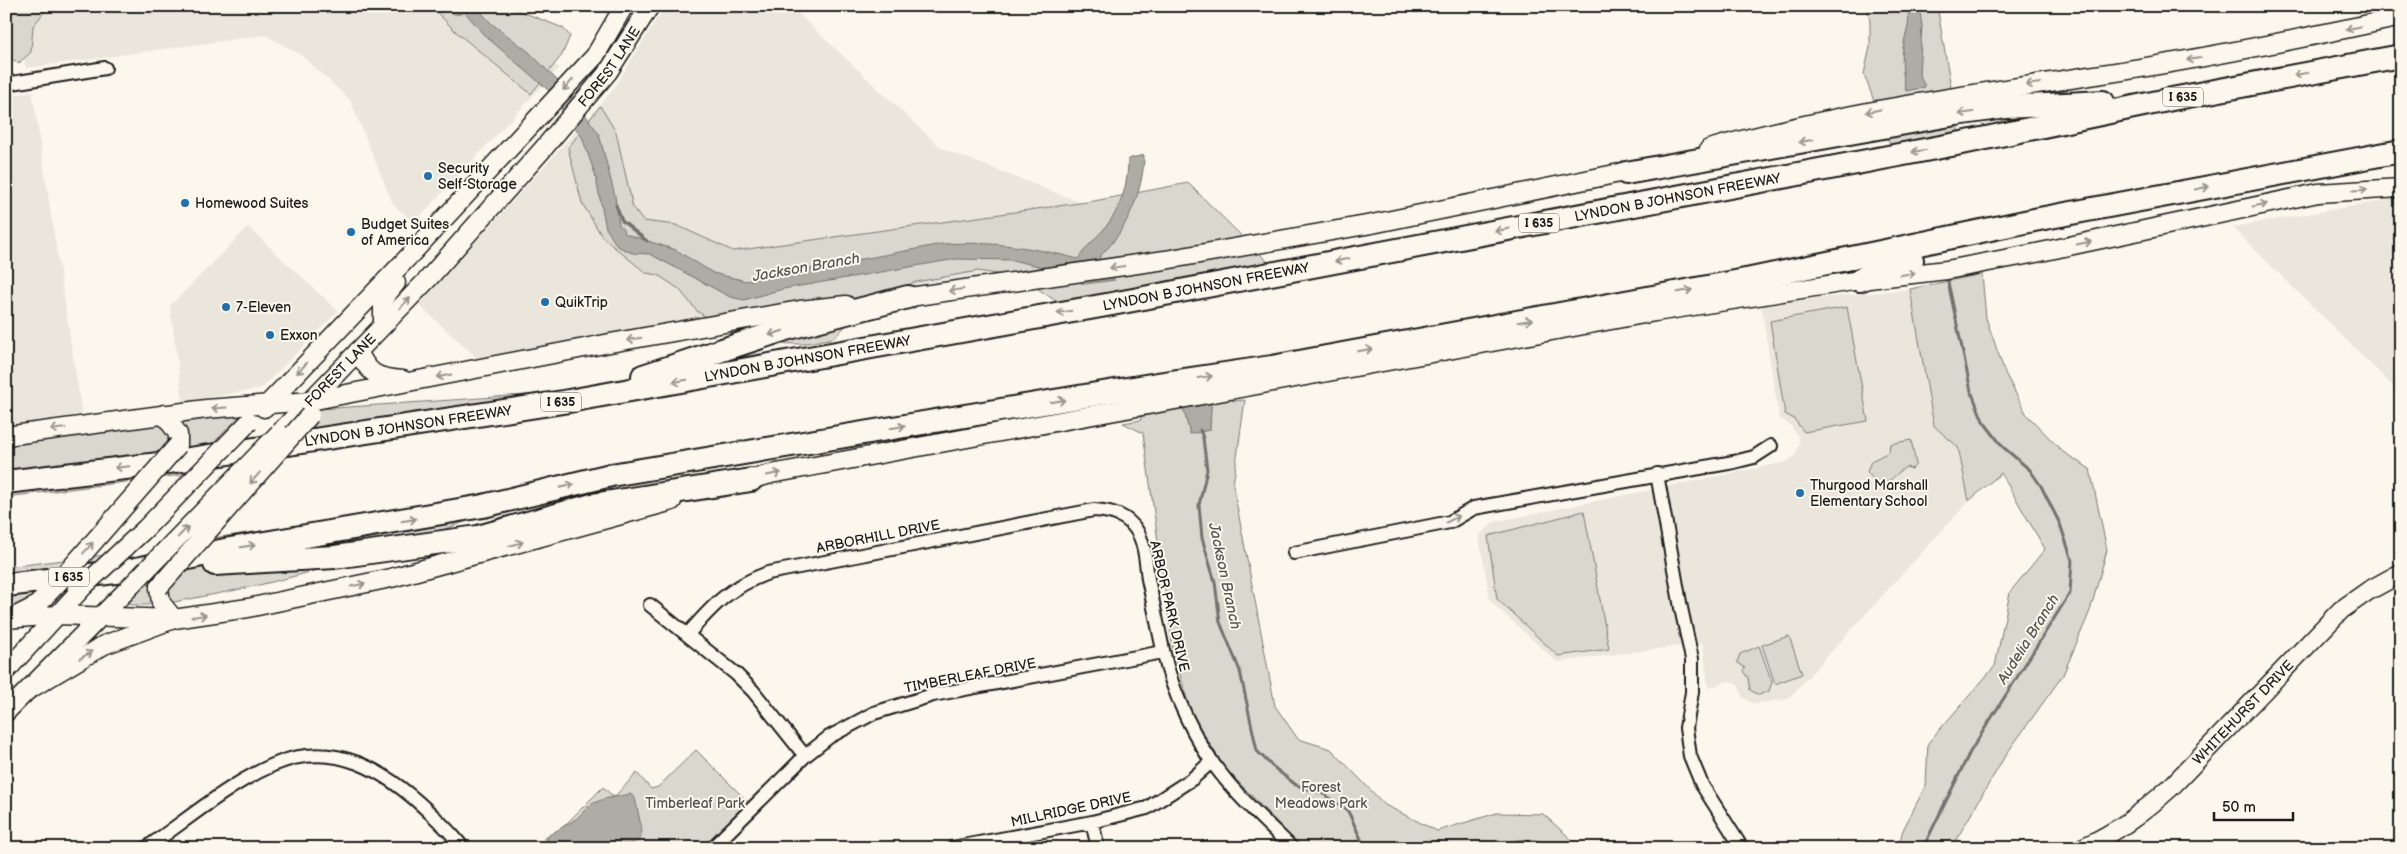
<svg xmlns="http://www.w3.org/2000/svg" width="2407" height="854" font-family="'Balsamiq Sans',sans-serif">
	<style>
		.built { fill: #eae6dc }
		.green { fill: #dad7ce; stroke: #7b7a75 }
		.water { fill: #afaca5; stroke: #74726e }
		.lines { fill: none; stroke-linecap: round; stroke-linejoin: round }
		.stream { stroke: #74726e; stroke-width: 3 }
		.street-casing { stroke: #1c1c1c; stroke-width: 16 }
		.secondary-casing { stroke: #1c1c1c; stroke-width: 21 }
		.highway-casing { stroke: #1c1c1c; stroke-width: 26 }
		.street { stroke: #fbf7ec; stroke-width: 12 }
		.secondary { stroke: #fbf7ec; stroke-width: 18 }
		.highway { stroke: #fbf7ec; stroke-width: 22 }
		.secondary-bridge-casing { stroke: #1c1c1c; stroke-width: 21; stroke-linecap: butt }
		.secondary-bridge { stroke: #fbf7ec; stroke-width: 18 }
		.oneway { stroke: #97948e }
		.poi-dot { fill: #1f6fb2; stroke: #fbf7ec; stroke-width: 2 }
		.labels { text-anchor: middle; stroke-width: 4; stroke-linejoin: round; paint-order: stroke }
		.shield { fill: #fbf7ec; stroke: #5f5e5a; stroke-width: 1 }
		.shield-label { font-size: 12px; font-weight: bold; fill: #1c1c1c }
		.street-label { font-size: 14px; fill: #1c1c1c; stroke: #fbf7ec }
		.poi-label { font-size: 14px; fill: #1c1c1c; stroke: #fbf7ec; text-anchor: start }
		.park-label { font-size: 14px; fill: #555451; stroke: #fbf7ec }
		.water-label { font-size: 15px; font-style: italic; fill: #575653; stroke: #fbf7ec }
	</style>
	<rect width="100%" height="100%" fill="#fbf7ec"/>
	<filter id="ink" filterUnits="userSpaceOnUse"><feTurbulence type="fractalNoise" baseFrequency=".02" numOctaves="2"/><feDisplacementMap in="SourceGraphic" scale="10" xChannelSelector="R" yChannelSelector="G"/><feConvolveMatrix kernelMatrix="1 2 1 2 8 2 1 2 1" color-interpolation-filters="sRGB"/></filter>
	<g filter="url(#ink)">
		<path class="built" d="M19,6H490L559,68L414,223L393,204L350,100L301,55L265,35L26,68L15,11Z
			M665,6H790L941,148L1207,252L676,338L477,358L419,305L612,91Z
			M32,91L82,414L6,426V97Z
			M2401,198V394L2232,227Z
			M248,227L338,311L262,388L183,402L170,306Z
			M1910,289L1934,426L1958,447L1969,501L1788,699L1754,704L1743,698L1739,687L1735,683L1729,681L1708,688L1703,643L1557,662L1490,601L1479,536L1494,522L1786,462L1794,457L1799,445L1798,436L1791,426L1779,418L1761,304Z"/>
		<path class="green" d="M6,6H49L33,26L31,52L19,63L6,56Z
			M431,6H507L563,28L570,36L562,55L531,94L455,31Z
			M1867,6H1937L1959,134L1891,147L1864,74L1870,47V22Z
			M600,106L616,132L633,208L643,221L676,225L733,251L1094,201L1188,183L1270,264L1066,308L1022,278L978,271L916,282L873,297L834,338L802,344L761,343L728,332L697,311L679,289L658,275L646,273L603,238L582,203L568,148Z
			M1982,274L1986,318L2005,373L2027,415L2063,452L2090,469L2107,550L2090,611L2063,675L2005,756L1956,840L1955,848H1898L1903,830L1926,785L1928,743L1995,666L2010,592L2045,549L2001,473L1969,501L1958,447L1934,426L1910,289Z
			M1847,307L1868,421L1804,432L1794,419L1785,414L1770,321Z
			M1237,362L1233,401L1245,400L1233,485L1275,706L1298,739L1331,749L1385,805L1437,831L1497,813L1543,814L1581,848H1302L1224,767L1191,713L1173,650L1143,433L1123,423L1141,420L1135,382Z
			M687,384L257,462L305,410Z
			M247,409L182,475L6,497V446Z
			M1911,440L1916,464L1912,469L1906,467C1890,477 1885,495 1867,472L1871,461L1889,452L1890,444Z
			M568,486C452,525 336,572 216,594C182,600 156,608 122,604L179,543Z
			M1584,511L1609,649L1558,656L1497,599L1488,536Z
			M105,555L51,612L6,619V567Z
			M1789,636L1802,674L1775,684L1762,645Z
			M1759,646L1772,682L1769,691L1759,695L1750,690L1748,678L1743,671L1745,668L1737,662L1740,654Z
			M696,750L748,802L702,848H545L544,838L555,835L603,787L614,797L637,773L651,789L658,787Z"/>
		<path class="water" d="M446,6H475L492,24L529,52L569,92L599,134L615,196L619,224L626,234L676,250L713,273L746,281L942,244C990,241 1033,247 1078,259C1086,247 1095,239 1104,229C1121,209 1128,185 1128,159L1144,155C1144,183 1132,217 1115,239C1107,251 1101,252 1094,267L1115,280L1084,284L1047,268L1012,260L956,259L783,289L744,300L730,297L650,254L632,253L617,246L606,228L595,174L582,137L547,89L483,34L465,12C455,17 453,14 446,6Z
			M1907,6H1919L1922,26L1919,73L1925,87L1906,91C1903,77 1901,62 1903,48C1906,28 1911,29 1907,6Z
			M1212,388L1210,430L1190,434L1180,396Z
			M630,794L635,798L642,831L639,840L626,847C602,842 568,854 546,840L549,835L576,819L591,804L604,799Z"/>
		<g class="lines">
			<path class="stream" d="M616,205L622,221L647,241
				M1200,430L1203,438L1207,470L1199,505L1202,538L1215,582L1220,622L1240,671L1257,751L1272,766L1296,785L1324,794L1348,811L1365,848
				M1491,848C1513,840 1534,836 1555,848
				M1923,848L1970,752L2070,593L2072,560L2060,524L2041,486L2030,470L2003,447L1983,421L1971,391L1947,277"/>
			<defs>
				<path id="street" d="M6,84L105,68
					M1657,474L1681,608L1692,659V692L1686,728L1690,756L1702,785L1742,848
					M1294,553L1450,522L1474,508L1734,462L1754,457L1771,446
					M650,605L736,674L753,691L805,756
					M688,634C714,604 730,587 768,573L1094,510C1111,511 1127,515 1137,531C1145,544 1146,563 1148,579C1153,602 1158,626 1163,650C1172,693 1197,746 1225,779C1245,804 1269,825 1292,848
					M1092,822L1098,848
					M146,848C187,820 227,785 273,765C334,738 386,771 429,812C441,823 453,834 463,848
					M712,848L805,756L829,737L874,713L933,695L1163,652
					M952,848L1092,822L1147,808L1192,779L1212,761"/>
				<g id="secondary">
					<path d="M1709,149C1836,113 1966,95 2096,75C2198,60 2300,39 2401,17"/>
					<path d="M896,299L1165,260L1372,224L1639,169"/>
					<path d="M383,325V299L396,283"/>
					<path d="M358,351C369,375 377,378 403,380"/>
					<path d="M264,408L414,251L595,56L624,6"/>
					<path d="M164,414L178,434V445"/>
					<path id="s1" d="M283,429L428,279L543,149L608,72L650,6"/>
					<path d="M6,436L206,409L310,401L610,343L800,310L846,305"/>
					<path d="M738,483L771,474L1655,312L1860,280L1947,270L2036,253L2318,193L2401,188"/>
					<path d="M18,615L36,606L56,585"/>
					<path d="M6,619L57,615L174,619L248,608L391,578L672,501"/>
					<path d="M6,671L84,586"/>
					<path d="M30,689L104,645L174,619L161,603L159,587"/>
					<path d="M6,712L125,592"/>
					<path id="s2" d="M2082,848C2119,831 2141,814 2171,787L2341,610L2368,591L2401,573"/>
				</g>
				<g id="highway">
					<path d="M1626,173L1956,114L2006,107L2103,102"/>
					<path d="M1860,280L1890,264L1912,260"/>
					<path d="M643,376L789,328L908,297"/>
					<path id="s3" d="M6,482L150,465L563,402L1112,304L1967,142L2172,99L2401,56"/>
					<path d="M215,564L335,557L478,537L592,505L751,480"/>
					<path d="M6,585L132,570L230,549L483,506L611,475L1157,384L1272,367L1751,279L2034,220L2401,151"/>
				</g>
			</defs>
			<use href="#street" class="street-casing"/>
			<use href="#secondary" class="secondary-casing"/>
			<use href="#highway" class="highway-casing"/>
			<use href="#street" class="street"/>
			<use href="#secondary" class="secondary"/>
			<use href="#highway" class="highway"/>
			<defs>
				<path id="secondary-bridge" d="M56,585L178,445
					M84,586L145,529L249,422
					M159,587L310,415
					M125,592L279,433"/>
			</defs>
			<use href="#secondary-bridge" class="secondary-bridge-casing"/>
			<use href="#secondary-bridge" class="secondary-bridge"/>
		</g>
		<defs><path id="oneway-shaft" d="M-6 0H5M1.5-3L5.5 0L1.5 3" fill="none" stroke-width="1.6" stroke-linecap="round" stroke-linejoin="round" transform="scale(1.25)"/></defs>
		<g class="oneway">
			<use href="#oneway-shaft" transform="translate(2353 28) rotate(167)"/>
			<use href="#oneway-shaft" transform="translate(2194 59) rotate(170)"/>
			<use href="#oneway-shaft" transform="translate(2301 74) rotate(170)"/>
			<use href="#oneway-shaft" transform="translate(2033 84) rotate(172)"/>
			<use href="#oneway-shaft" transform="translate(568 85) rotate(132)"/>
			<use href="#oneway-shaft" transform="translate(1873 111) rotate(169)"/>
			<use href="#oneway-shaft" transform="translate(1966 113) rotate(172)"/>
			<use href="#oneway-shaft" transform="translate(1806 141) rotate(170)"/>
			<use href="#oneway-shaft" transform="translate(1919 151) rotate(170)"/>
			<use href="#oneway-shaft" transform="translate(2202 188) rotate(-11)"/>
			<use href="#oneway-shaft" transform="translate(2360 190) rotate(-3)"/>
			<use href="#oneway-shaft" transform="translate(2260 205) rotate(-12)"/>
			<use href="#oneway-shaft" transform="translate(1502 230) rotate(169)"/>
			<use href="#oneway-shaft" transform="translate(2084 243) rotate(-12)"/>
			<use href="#oneway-shaft" transform="translate(1342 260) rotate(169)"/>
			<use href="#oneway-shaft" transform="translate(1117 267) rotate(172)"/>
			<use href="#oneway-shaft" transform="translate(1908 274) rotate(-7)"/>
			<use href="#oneway-shaft" transform="translate(956 290) rotate(172)"/>
			<use href="#oneway-shaft" transform="translate(1685 291) rotate(-10)"/>
			<use href="#oneway-shaft" transform="translate(405 303) rotate(-46)"/>
			<use href="#oneway-shaft" transform="translate(1064 312) rotate(170)"/>
			<use href="#oneway-shaft" transform="translate(1525 321) rotate(-10)"/>
			<use href="#oneway-shaft" transform="translate(776 333) rotate(162)"/>
			<use href="#oneway-shaft" transform="translate(634 339) rotate(170)"/>
			<use href="#oneway-shaft" transform="translate(1365 350) rotate(-10)"/>
			<use href="#oneway-shaft" transform="translate(302 368) rotate(133)"/>
			<use href="#oneway-shaft" transform="translate(444 376) rotate(169)"/>
			<use href="#oneway-shaft" transform="translate(1205 377) rotate(-8)"/>
			<use href="#oneway-shaft" transform="translate(680 381) rotate(170)"/>
			<use href="#oneway-shaft" transform="translate(1058 401) rotate(-9)"/>
			<use href="#oneway-shaft" transform="translate(219 408) rotate(176)"/>
			<use href="#oneway-shaft" transform="translate(898 427) rotate(-9)"/>
			<use href="#oneway-shaft" transform="translate(58 429) rotate(172)"/>
			<use href="#oneway-shaft" transform="translate(122 467) rotate(174)"/>
			<use href="#oneway-shaft" transform="translate(774 474) rotate(-12)"/>
			<use href="#oneway-shaft" transform="translate(255 478) rotate(131)"/>
			<use href="#oneway-shaft" transform="translate(567 486) rotate(-14)"/>
			<use href="#oneway-shaft" transform="translate(1453 519) rotate(-26)"/>
			<use href="#oneway-shaft" transform="translate(409 520) rotate(-10)"/>
			<use href="#oneway-shaft" transform="translate(183 532) rotate(-46)"/>
			<use href="#oneway-shaft" transform="translate(516 544) rotate(-15)"/>
			<use href="#oneway-shaft" transform="translate(248 546) rotate(-10)"/>
			<use href="#oneway-shaft" transform="translate(88 548) rotate(-49)"/>
			<use href="#oneway-shaft" transform="translate(358 585) rotate(-12)"/>
			<use href="#oneway-shaft" transform="translate(199 616) rotate(-8)"/>
			<use href="#oneway-shaft" transform="translate(86 655) rotate(-31)"/>
		</g>
	</g>
	<g class="poi-dot">
		<circle cx="428" cy="176" r="5"/>
		<circle cx="185" cy="203" r="5"/>
		<circle cx="351" cy="232" r="5"/>
		<circle cx="545" cy="302" r="5"/>
		<circle cx="226" cy="307" r="5"/>
		<circle cx="270" cy="335" r="5"/>
		<circle cx="1800" cy="493" r="5"/>
	</g>
	<g class="labels">
		<g class="shield">
			<rect x="2163" y="87.5" width="40" height="19" rx="4"/>
			<rect x="1519" y="213.5" width="40" height="19" rx="4"/>
			<rect x="541" y="392.5" width="40" height="19" rx="4"/>
			<rect x="49" y="567.5" width="40" height="19" rx="4"/>
		</g>
		<g class="shield-label">
			<text x="2183" y="101">I 635</text>
			<text x="1539" y="227">I 635</text>
			<text x="561" y="406">I 635</text>
			<text x="69" y="581">I 635</text>
		</g>
		<g class="street-label">
			<text dy="5" stroke="none"><textPath href="#s1" startOffset="488">FOREST LANE</textPath></text>
			<text dy="5" stroke="none"><textPath href="#s3" startOffset="1696">LYNDON B JOHNSON FREEWAY</textPath></text>
			<text dy="5" stroke="none"><textPath href="#s3" startOffset="1216">LYNDON B JOHNSON FREEWAY</textPath></text>
			<text dy="5" stroke="none"><textPath href="#s3" startOffset="811">LYNDON B JOHNSON FREEWAY</textPath></text>
			<text dy="5" stroke="none"><textPath href="#s1" startOffset="82">FOREST LANE</textPath></text>
			<text dy="5" stroke="none"><textPath href="#s3" startOffset="406">LYNDON B JOHNSON FREEWAY</textPath></text>
			<text transform="translate(878 536) rotate(-11)" y="5">ARBORHILL DRIVE</text>
			<text transform="translate(1170 606) rotate(77)" y="5">ARBOR PARK DRIVE</text>
			<text transform="translate(970 675) rotate(-11)" y="5">TIMBERLEAF DRIVE</text>
			<text dy="5" stroke="none"><textPath href="#s2" startOffset="212">WHITEHURST DRIVE</textPath></text>
			<text transform="translate(1071 809) rotate(-12)" y="5">MILLRIDGE DRIVE</text>
		</g>
		<g class="poi-label">
			<text x="438" y="173">Security<tspan x="438" dy="16">Self-Storage</tspan></text>
			<text x="195" y="208">Homewood Suites</text>
			<text x="361" y="229">Budget Suites<tspan x="361" dy="16">of America</tspan></text>
			<text x="555" y="307">QuikTrip</text>
			<text x="236" y="312">7-Eleven</text>
			<text x="280" y="340">Exxon</text>
			<text x="1810" y="490">Thurgood Marshall<tspan x="1810" dy="16">Elementary School</tspan></text>
		</g>
		<g class="park-label">
			<text x="1321" y="792">Forest<tspan x="1321" dy="16">Meadows Park</tspan></text>
			<text x="695" y="808">Timberleaf Park</text>
		</g>
		<g class="water-label">
			<text transform="translate(806 267) rotate(-10)" y="5">Jackson Branch</text>
			<text transform="translate(1225 576) rotate(78)" y="5">Jackson Branch</text>
			<text transform="translate(2028 639) rotate(-58)" y="5">Audelia Branch</text>
		</g>
	</g>
	<rect width="2407" height="854" fill="none" stroke="#fbf7ec" stroke-width="25"/>
	<rect x="12" y="12" width="2382" height="829" fill="none" stroke="#1c1c1c" stroke-width="2" filter="url(#ink)"/>
	<path d="M2214 812v8h79v-8" fill="none" stroke="#1c1c1c" stroke-width="2.5"/>
	<text x="2222" y="812" font-size="15" fill="#1c1c1c" stroke="#fbf7ec" stroke-width="4" paint-order="stroke">50 m</text>
</svg>
